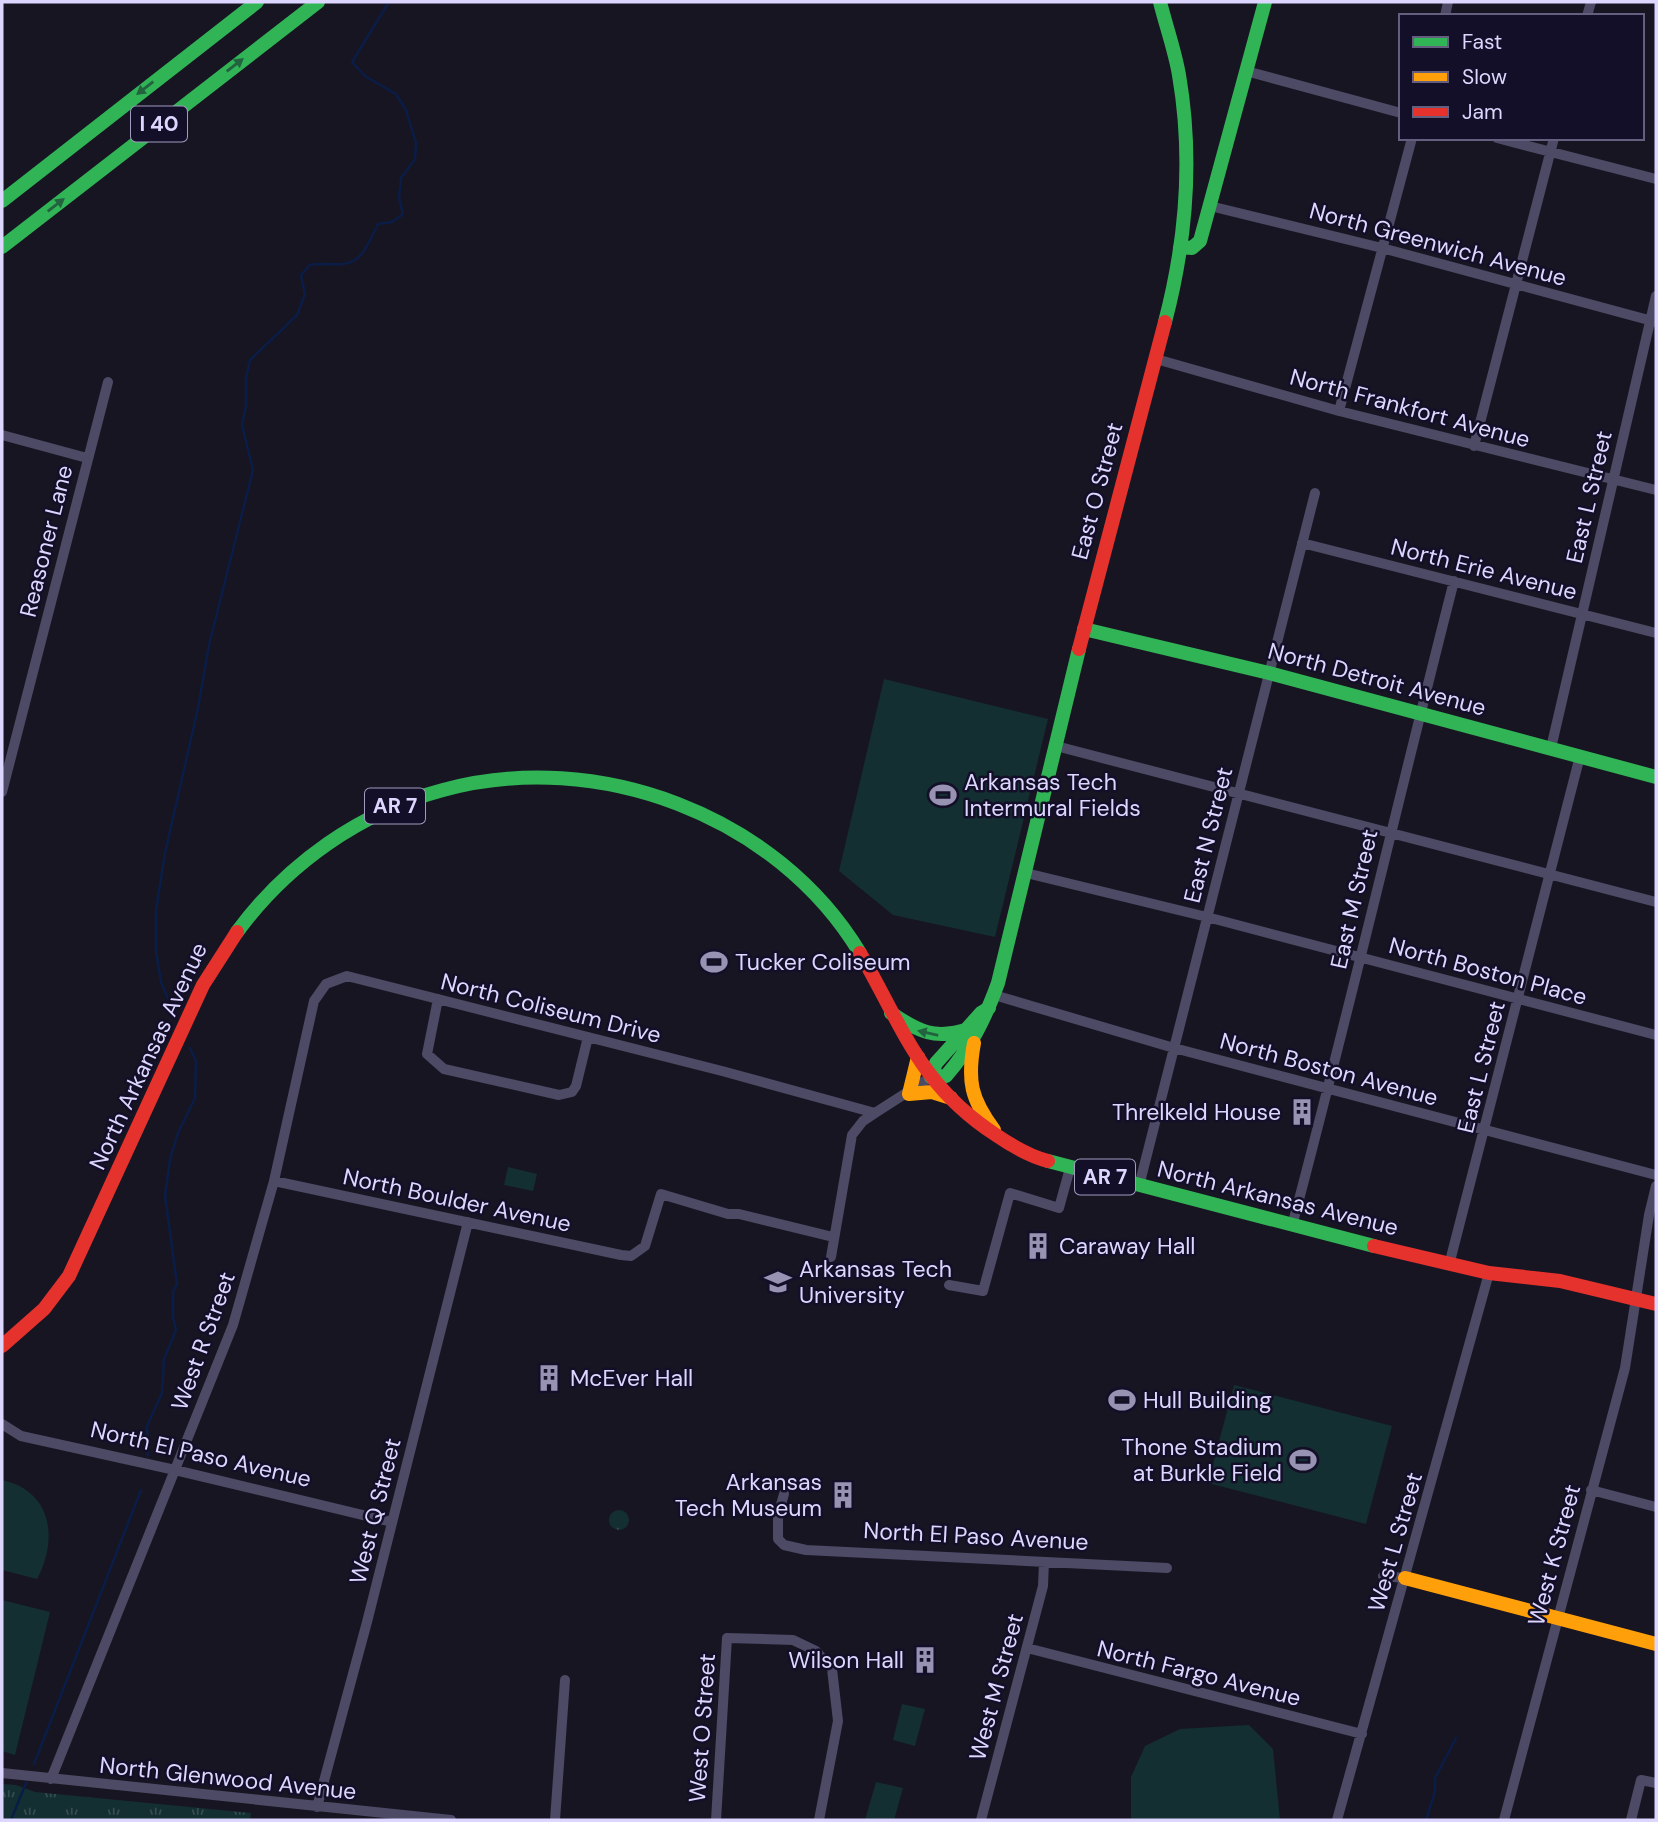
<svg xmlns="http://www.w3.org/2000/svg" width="1658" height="1822" font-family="'DM Sans',sans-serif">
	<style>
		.grass { fill: url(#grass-tufts) }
		.pitch { fill: #132f31 }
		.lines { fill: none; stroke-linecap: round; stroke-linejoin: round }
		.stream { stroke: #0a1d46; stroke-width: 2.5 }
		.street { stroke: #4c4a64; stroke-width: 10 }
		.fast { stroke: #30b455; stroke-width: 14 }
		.slow { stroke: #ff9f0a; stroke-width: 14 }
		.jam { stroke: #e5322d; stroke-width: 14 }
		.oneway { fill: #22623f }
		.labels { text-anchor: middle; stroke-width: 5; stroke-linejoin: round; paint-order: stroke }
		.shield { fill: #140f29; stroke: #a19bbf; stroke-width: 2 }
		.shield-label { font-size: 21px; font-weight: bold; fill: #ddd7ff }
		.street-label { font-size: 23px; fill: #ddd7ff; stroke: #140f29 }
		.poi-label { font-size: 23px; fill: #ddd7ff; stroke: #140f29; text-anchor: start }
	</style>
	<defs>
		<pattern id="grass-tufts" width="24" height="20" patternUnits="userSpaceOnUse" patternTransform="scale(1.75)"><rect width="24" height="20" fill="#132f31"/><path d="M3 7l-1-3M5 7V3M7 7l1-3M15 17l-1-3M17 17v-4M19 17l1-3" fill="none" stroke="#354c50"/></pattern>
	</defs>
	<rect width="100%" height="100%" fill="#181523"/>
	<path class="grass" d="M609 1520a10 10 0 1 1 20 0a10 10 0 1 1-20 0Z
		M2,1784L16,1785L35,1792L251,1813L250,1820H2Z"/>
	<path class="pitch" d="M884,679L1048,719L995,937L893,915L839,871Z
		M508,1167L537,1174L533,1191L504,1185Z
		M1234,1385L1392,1426L1366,1524L1208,1483Z
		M2,1480C9,1482 17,1484 23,1488C56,1508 53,1550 37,1579L2,1570Z
		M2,1600L50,1612L15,1755L2,1751Z
		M902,1704L925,1709L915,1746L893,1740Z
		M1249,1725L1273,1749L1280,1820H1131V1777L1145,1746L1180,1729Z
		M876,1782L903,1788L894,1820H865Z"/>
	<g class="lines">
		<path class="stream" d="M171,1006L161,982L156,951V910L165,853L198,708L209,645L253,470L242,425L246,406V377L250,360L297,315L305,294L301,275L310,265C321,263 332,265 343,264C363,263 370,239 378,224L392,222L403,214L399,198L401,178L415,159L416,143L406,110L396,94L365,76L352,62L389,2
			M148,1456L147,1426L162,1393L164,1359L176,1330L173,1317V1292L177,1284L165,1196L170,1159L178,1133L195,1098L196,1061L190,1048
			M34,1764L141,1490
			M11,1820L26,1783
			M1426,1820L1435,1791V1778L1456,1738"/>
		<path class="street" d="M1445,16L1448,2
			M1587,16L1591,2
			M1246,71L1401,113
			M1497,138L1656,179
			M1210,206L1382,248L1656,322
			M1156,359L1339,411L1656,490
			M1339,411L1412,138
			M2,435L87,458
			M1474,446L1554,138
			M1302,543L1656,633
			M1056,746L1656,902
			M1551,748L1656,296
			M2,792L108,382
			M1026,873L1207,917L1656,1035
			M994,995L1174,1048L1656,1175
			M438,999L427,1054L444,1069L559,1095L572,1092L576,1086L588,1037
			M274,1181L621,1255L631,1256L645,1246L661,1194L728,1214H739L833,1237
			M1139,1186L1315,493
			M1292,1226C1349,1012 1399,796 1454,581
			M831,1257L852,1135L863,1121L875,1113
			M1449,1265L1580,756
			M949,1285L983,1291L1010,1193L1059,1208L1070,1168
			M2,1424L21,1436L175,1470L392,1522
			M1591,1490L1656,1507
			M784,1494L778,1515V1539L784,1545L806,1550L1167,1568
			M1383,1576L1405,1578
			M1027,1648L1362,1734
			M2,1773L451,1820
			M51,1779L233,1325L274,1181L314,1001L326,984L347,976L722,1071L875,1113L931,1077
			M317,1807L367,1622L468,1222
			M555,1820L565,1680
			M716,1820L727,1638L793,1640L816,1651L832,1669L838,1721L819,1820
			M981,1820L1043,1586L1044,1562
			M1337,1820L1489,1273
			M1504,1820L1625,1368L1649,1215L1656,1186
			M1631,1820L1641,1780L1656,1783"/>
		<path class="fast" d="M1160,2C1166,26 1175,51 1179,75C1193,157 1186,242 1165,322
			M2,201L257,2
			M2,247L318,2
			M1180,247L1192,248L1200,241L1265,2
			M1084,629L1269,673L1656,777
			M237,932C287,864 360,812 443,790C597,748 777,815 860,953
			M989,1008L981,1013L936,1063L931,1077L946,1076C971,1047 985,1019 998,983L1079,649
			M891,1013C919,1032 935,1040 969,1029
			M1048,1161L1374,1246"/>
		<path class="slow" d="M974,1043C967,1081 971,1099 994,1130
			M918,1057L909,1094L932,1092L951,1098
			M1405,1578L1656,1644"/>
		<path class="jam" d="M1079,649L1165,322
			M860,953C903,1027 919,1085 996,1135C1012,1146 1029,1156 1048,1161
			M1374,1246L1489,1273L1560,1281L1656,1304
			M2,1346L44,1309L69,1276L203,985L237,932"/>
	</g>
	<defs><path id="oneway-solid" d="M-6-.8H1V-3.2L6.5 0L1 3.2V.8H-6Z" transform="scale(1.75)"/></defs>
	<g class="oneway">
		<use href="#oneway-solid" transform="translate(235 65) rotate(-38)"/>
		<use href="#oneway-solid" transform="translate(145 88) rotate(142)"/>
		<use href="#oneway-solid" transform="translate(56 205) rotate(-38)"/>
		<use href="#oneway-solid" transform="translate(928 1033) rotate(-167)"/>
	</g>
	<defs>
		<symbol id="stadium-bare" viewBox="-9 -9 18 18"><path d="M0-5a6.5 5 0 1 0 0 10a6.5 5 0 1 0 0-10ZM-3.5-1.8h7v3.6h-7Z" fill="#9893b2" stroke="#140f29" stroke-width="2.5" paint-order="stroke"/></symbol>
		<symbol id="building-bare" viewBox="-9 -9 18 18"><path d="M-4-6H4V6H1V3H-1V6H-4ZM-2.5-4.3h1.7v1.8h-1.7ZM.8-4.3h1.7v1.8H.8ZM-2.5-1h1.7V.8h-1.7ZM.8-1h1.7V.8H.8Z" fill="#9893b2" stroke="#140f29" stroke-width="2.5" paint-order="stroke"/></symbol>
		<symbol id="university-bare" viewBox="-9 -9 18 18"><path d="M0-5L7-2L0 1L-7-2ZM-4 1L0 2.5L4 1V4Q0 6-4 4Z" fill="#9893b2" stroke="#140f29" stroke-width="2.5" paint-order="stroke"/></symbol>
	</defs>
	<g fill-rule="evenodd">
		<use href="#stadium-bare" x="924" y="776" width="38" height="38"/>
		<use href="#stadium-bare" x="695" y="943" width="38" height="38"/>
		<use href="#building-bare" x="1283" y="1093" width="38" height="38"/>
		<use href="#building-bare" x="1019" y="1227" width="38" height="38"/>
		<use href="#university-bare" x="759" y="1263" width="38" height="38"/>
		<use href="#building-bare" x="530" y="1359" width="38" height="38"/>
		<use href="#stadium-bare" x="1103" y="1381" width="38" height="38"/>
		<use href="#stadium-bare" x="1284" y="1441" width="38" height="38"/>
		<use href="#building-bare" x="824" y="1476" width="38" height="38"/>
		<use href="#building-bare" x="906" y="1641" width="38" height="38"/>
	</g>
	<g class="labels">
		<g class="shield">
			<rect x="131" y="106.5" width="56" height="35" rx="5"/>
			<rect x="365" y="788.5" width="60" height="35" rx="5"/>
			<rect x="1075" y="1159.5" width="60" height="35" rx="5"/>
		</g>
		<g class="shield-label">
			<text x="159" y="131">I 40</text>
			<text x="395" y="813">AR 7</text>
			<text x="1105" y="1184">AR 7</text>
		</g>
		<g class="street-label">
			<text transform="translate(1438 244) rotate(15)" y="8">North Greenwich Avenue</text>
			<text transform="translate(1410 408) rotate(15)" y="8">North Frankfort Avenue</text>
			<text transform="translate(1097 491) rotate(-75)" y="8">East O Street</text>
			<text transform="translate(1589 497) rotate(-77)" y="8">East L Street</text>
			<text transform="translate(46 541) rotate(-76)" y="8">Reasoner Lane</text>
			<text transform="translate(1484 569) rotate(14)" y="8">North Erie Avenue</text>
			<text transform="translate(1377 679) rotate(15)" y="8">North Detroit Avenue</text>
			<text transform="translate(1208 835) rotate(-76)" y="8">East N Street</text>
			<text transform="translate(1354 899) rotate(-77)" y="8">East M Street</text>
			<text transform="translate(1488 971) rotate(15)" y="8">North Boston Place</text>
			<text transform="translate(551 1008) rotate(14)" y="8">North Coliseum Drive</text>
			<text transform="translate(148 1056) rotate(-65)" y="8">North Arkansas Avenue</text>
			<text transform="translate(1481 1067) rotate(-76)" y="8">East L Street</text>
			<text transform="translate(1329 1069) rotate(15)" y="8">North Boston Avenue</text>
			<text transform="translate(1278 1198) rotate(14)" y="8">North Arkansas Avenue</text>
			<text transform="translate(457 1200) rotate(12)" y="8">North Boulder Avenue</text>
			<text transform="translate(203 1341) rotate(-70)" y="8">West R Street</text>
			<text transform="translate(201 1454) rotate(13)" y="8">North El Paso Avenue</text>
			<text transform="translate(375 1511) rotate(-76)" y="8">West Q Street</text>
			<text transform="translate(976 1536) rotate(3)" y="8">North El Paso Avenue</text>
			<text transform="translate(1395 1542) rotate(-74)" y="8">West L Street</text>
			<text transform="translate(1554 1555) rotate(-75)" y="8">West K Street</text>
			<text transform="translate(1199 1673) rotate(14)" y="8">North Fargo Avenue</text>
			<text transform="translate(996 1687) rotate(-75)" y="8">West M Street</text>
			<text transform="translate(702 1728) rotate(-86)" y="8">West O Street</text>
			<text transform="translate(228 1778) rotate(6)" y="8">North Glenwood Avenue</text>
		</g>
		<g class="poi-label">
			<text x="964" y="790">Arkansas Tech<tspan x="964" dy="26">Intermural Fields</tspan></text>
			<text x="735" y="970">Tucker Coliseum</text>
			<text x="1281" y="1120" text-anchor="end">Threlkeld House</text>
			<text x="1059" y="1254">Caraway Hall</text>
			<text x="799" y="1277">Arkansas Tech<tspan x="799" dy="26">University</tspan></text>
			<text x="570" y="1386">McEver Hall</text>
			<text x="1143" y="1408">Hull Building</text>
			<text x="1282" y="1455" text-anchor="end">Thone Stadium<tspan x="1282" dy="26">at Burkle Field</tspan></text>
			<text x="822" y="1490" text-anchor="end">Arkansas<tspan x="822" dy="26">Tech Museum</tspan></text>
			<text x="904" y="1668" text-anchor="end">Wilson Hall</text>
		</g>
	</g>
	<rect width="1658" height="1822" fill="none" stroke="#ddd7ff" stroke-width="7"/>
	<rect x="1399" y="14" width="245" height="126" fill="#140f29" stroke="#645f7f" stroke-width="2"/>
	<rect x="1413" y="37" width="35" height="10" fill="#30b455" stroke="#645f7f" stroke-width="2"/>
	<text x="1462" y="49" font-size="21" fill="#ddd7ff">Fast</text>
	<rect x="1413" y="72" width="35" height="10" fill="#ff9f0a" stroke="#645f7f" stroke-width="2"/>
	<text x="1462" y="84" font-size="21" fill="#ddd7ff">Slow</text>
	<rect x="1413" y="107" width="35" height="10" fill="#e5322d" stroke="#645f7f" stroke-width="2"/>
	<text x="1462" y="119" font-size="21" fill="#ddd7ff">Jam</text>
</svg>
